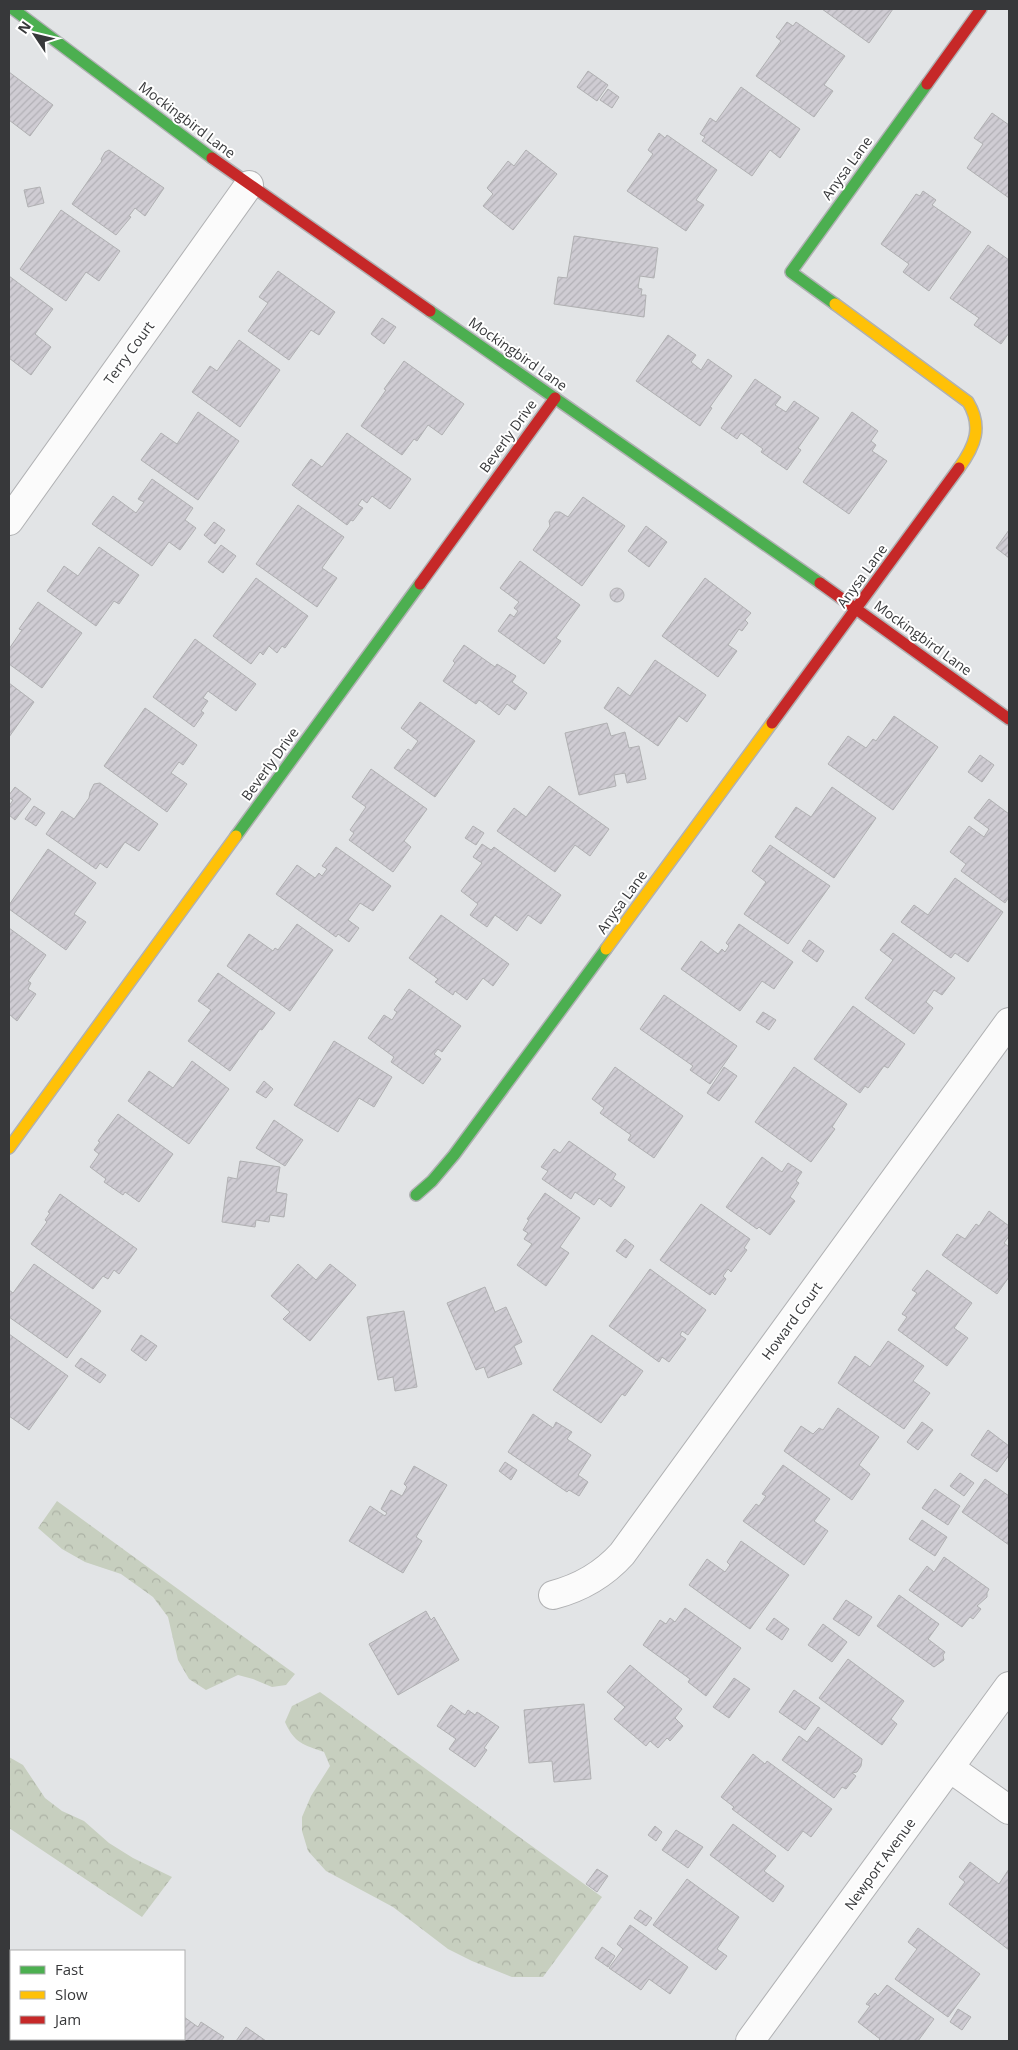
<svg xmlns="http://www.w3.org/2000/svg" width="1018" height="2050" font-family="'Open Sans',sans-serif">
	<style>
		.forest { fill: url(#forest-crowns) }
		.building { fill: url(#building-hatch); stroke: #b0b0b2 }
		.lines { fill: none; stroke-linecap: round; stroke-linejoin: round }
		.street-casing { stroke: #b0b1b3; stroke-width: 30 }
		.fast-casing { stroke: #b0b1b3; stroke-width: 14 }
		.slow-casing { stroke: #b0b1b3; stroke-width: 14 }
		.jam-casing { stroke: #b0b1b3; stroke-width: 14 }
		.street { stroke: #fbfbfb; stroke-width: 28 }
		.fast { stroke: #4caf50; stroke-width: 11 }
		.slow { stroke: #ffc107; stroke-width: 11 }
		.jam { stroke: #c62828; stroke-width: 11 }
		.labels { text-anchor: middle; stroke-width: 4; stroke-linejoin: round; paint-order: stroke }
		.street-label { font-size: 14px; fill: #37383a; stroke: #fff }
	</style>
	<defs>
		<pattern id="forest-crowns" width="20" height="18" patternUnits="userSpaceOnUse" patternTransform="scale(1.25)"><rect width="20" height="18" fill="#c7cfbf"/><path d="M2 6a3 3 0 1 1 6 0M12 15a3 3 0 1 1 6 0" fill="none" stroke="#acb2a5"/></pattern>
		<pattern id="building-hatch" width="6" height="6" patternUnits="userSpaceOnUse" patternTransform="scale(1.25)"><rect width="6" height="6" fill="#cfccd3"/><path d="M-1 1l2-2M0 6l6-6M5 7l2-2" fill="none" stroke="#b2b0b6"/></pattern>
	</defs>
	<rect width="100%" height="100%" fill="#e2e4e6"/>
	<path class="forest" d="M57,1501L295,1674L286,1685L272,1687L253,1679L238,1675L206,1690L189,1679L178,1660L168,1617L153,1597L121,1574L85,1562L62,1549L38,1528Z
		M320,1692L602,1897L543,1977H512L472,1961L448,1949L393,1907L326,1871L308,1851L302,1831V1817L311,1796L330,1766L324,1752C304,1745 294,1743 285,1722L292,1706Z
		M9,1757L23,1765L45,1798L62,1811L84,1821L109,1843L133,1858L172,1877L142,1917L9,1828Z"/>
	<path class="building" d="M822,9H893L869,43Z
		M787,22L793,26L796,22L845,56L824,85L833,91L814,117L756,76L781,41L776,37Z
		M588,71L608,85L597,101L577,87Z
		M9,72L53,105L30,136L9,120Z
		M741,87L800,129L780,158L770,150L752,176L702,141L705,137L700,134L710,118L716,122Z
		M608,89L619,97L612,108L600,100Z
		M992,113L1009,125V198L967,168L983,144L974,138Z
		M659,133L665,138L667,135L717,170L696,200L704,205L686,231L627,191L653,154L648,150Z
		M109,150L164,188L145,216L135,208L129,216L131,217L116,235L72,204L102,161L101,159L105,152Z
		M526,150L557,174L513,230L483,206L493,194L487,188L508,161L514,166Z
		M40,187L44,203L28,207L24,190Z
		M923,191L936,200L932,205L971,232L929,291L903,272L909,264L881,244L916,194L920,196Z
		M61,210L120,251L99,281L86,272L66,301L20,269Z
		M574,236L658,248L654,278L640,276L638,288L642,289L641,295H646L644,317L554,304L558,277L567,278Z
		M988,245L1009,260V333L1001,344L974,325L979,318L950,298Z
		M278,271L335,312L319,335L311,330L289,360L248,331L268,303L259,297Z
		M9,276L53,309L35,334L51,347L31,375L9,358Z
		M382,318L396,327L384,344L371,334Z
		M668,335L696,355L691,362L701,370L708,359L732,376L710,407L712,408L700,426L636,381Z
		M239,340L280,370L240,427L192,392L210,366L217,371Z
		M404,361L464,404L442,435L428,425L417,441L414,439L402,455L361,426L386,390L384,389Z
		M755,379L781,397L775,405L786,412L794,401L819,418L798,448L801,450L787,470L761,452L763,449L741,433L737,439L721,428Z
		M198,412L239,441L198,500L141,460L161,433L177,444Z
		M852,412L878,431L871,441L876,445L872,451L887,461L849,514L803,482Z
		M347,433L411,479L390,509L372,496L367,503L362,499L358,505L363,508L353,521L351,520L347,525L292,485L311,459L322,467Z
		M152,479L193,508L185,520L196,528L180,550L169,542L152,566L92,524L113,496L136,513L144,502L138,499Z
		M583,497L625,526L582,586L533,550L550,526L549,521L555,512H560L568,517Z
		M298,505L344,537L322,568L337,578L317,607L256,564Z
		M214,522L225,530L215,544L204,535Z
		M646,526L667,542L649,567L628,551Z
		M1009,530V558L996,548Z
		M221,545L236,556L223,573L208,562Z
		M99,547L139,575L119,604L114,601L96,626L47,591L64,566L78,576Z
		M520,561L580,605L556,638L561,641L544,664L498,631L510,614L514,617L518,611L514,608L519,602L500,588Z
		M256,578L308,616L285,648L282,646L277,653L269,646L263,655L260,652L251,664L213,636Z
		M705,578L751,613L745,620L748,623L742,631L739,629L728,645L737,651L718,677L662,636Z
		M610 595a7 7 0 1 1 14 0a7 7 0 1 1-14 0Z
		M38,602L82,633L42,688L9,664V649L22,630L19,629Z
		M195,639L256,684L236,711L208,691L203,698L208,701L201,711L204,713L194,727L153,697Z
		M464,645L495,667L497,664L516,676L512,682L527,693L515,710L507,704L499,715L479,700L476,704L443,681L455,663L453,661Z
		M655,660L706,695L687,722L679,716L658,746L604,708L618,687L630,696Z
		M9,683L34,702L9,737Z
		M420,702L475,741L435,797L394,768L408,749L411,751L418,741L401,728Z
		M145,708L197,745L183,765L179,762L171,773L187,784L167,812L104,766Z
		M894,716L938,747L893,810L828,764L848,736L866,748L873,739L876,741Z
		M607,723L611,736L625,732L629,748L639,746L646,779L627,783L625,773L614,775L616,786L579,795L565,733Z
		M980,755L994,765L982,782L968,772Z
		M371,769L427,809L404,841L411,847L393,872L349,840L354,833L350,830L366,807L352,797Z
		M100,783L158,824L139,851L125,842L107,868L100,863L96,869L46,834L62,811L74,819L89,798L90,792L94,784Z
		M549,786L609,829L590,856L575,845L555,872L497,831L514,808L526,817Z
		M15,787L31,799L15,820L9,815V806L13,800L9,798V795Z
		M832,787L876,818L834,878L775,837L796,807L811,817Z
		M989,799L1009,814V897L1005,903L961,871L966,864L950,852L969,826L984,837L989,829L974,818Z
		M34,806L45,813L36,826L25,819Z
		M473,826L484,833L476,845L465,838Z
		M482,844L491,850L494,847L561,895L541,924L528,915L517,931L495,915L487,927L470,915L478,904L461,891L482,863L473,857Z
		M770,845L830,886L788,944L744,914L766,882L752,871Z
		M336,847L391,886L373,911L360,903L348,920L359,928L349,942L338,934L336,937L276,894L297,865L315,878L319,873L322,876L327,869L322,866Z
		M48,849L96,883L74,914L86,922L66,950L9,909V905Z
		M955,878L1003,912L968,962L955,953L951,958L901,922L914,905L928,915Z
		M441,915L509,964L493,986L483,978L467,1000L455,991L453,995L435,982L438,979L409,958Z
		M297,924L333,950L290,1011L227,966L249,934L273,951L275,948L278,950Z
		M739,924L793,962L774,989L762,981L740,1011L681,969L701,941L718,954L722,949L725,952L729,946L726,943Z
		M9,928L46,955L28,981L31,983L28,989L36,994L17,1021L9,1014Z
		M893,933L955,978L942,995L934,990L926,1002L933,1008L914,1034L865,998L893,960L880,950Z
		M809,940L824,951L817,962L802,951Z
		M218,973L275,1013L262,1030L260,1029L230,1071L188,1041L211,1010L198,1001Z
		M409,989L461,1026L442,1052L438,1049L434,1054L441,1059L423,1084L391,1062L394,1057L368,1038L384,1015L392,1020L397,1012L394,1010Z
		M664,995L737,1046L710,1084L690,1070L693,1066L640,1029Z
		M853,1006L905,1044L888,1068L884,1066L868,1088L865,1086L860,1093L814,1059Z
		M763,1012L776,1020L769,1030L756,1022Z
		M334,1041L392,1077L374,1107L359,1098L338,1132L294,1105Z
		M192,1061L229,1089L189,1144L128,1101L149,1071L173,1088Z
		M615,1067L683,1116L654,1158L628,1140L631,1135L600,1113L604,1108L592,1099Z
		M724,1067L737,1076L719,1101L707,1093Z
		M794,1067L847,1104L832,1127L835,1129L811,1162L755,1122Z
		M264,1081L273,1089L266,1098L256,1092Z
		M118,1114L173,1154L139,1202L125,1192L123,1195L104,1182L106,1179L90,1167L99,1154L94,1150L100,1142L98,1141Z
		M274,1120L303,1140L285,1166L256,1148Z
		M569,1141L616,1174L613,1179L625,1187L611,1207L599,1198L594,1205L575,1192L571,1199L542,1179L548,1171L541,1167L554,1149L560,1153Z
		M762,1157L782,1172L788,1163L802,1172L796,1181L799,1183L790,1197L795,1201L770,1235L759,1227L757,1229L726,1207Z
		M240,1161L280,1167L276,1192L287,1194L284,1217L270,1215L269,1222L256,1220L255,1227L222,1222L228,1177L237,1179Z
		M545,1193L580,1218L560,1247L569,1253L546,1286L517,1265L532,1244L524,1239L528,1233L523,1230L529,1220L527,1219Z
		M60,1194L137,1249L119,1274L114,1270L108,1279L103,1276L93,1289L31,1244L47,1222L45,1220L50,1213L48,1212Z
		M701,1204L750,1239L744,1248L747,1250L731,1272L728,1269L723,1276L726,1279L715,1295L712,1292L710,1295L660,1260Z
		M989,1211L1009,1226V1236L1004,1243L1009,1247V1277L997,1294L942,1255L957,1234L965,1239L976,1224L979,1226Z
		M625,1239L634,1246L626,1258L616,1251Z
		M34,1264L101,1311L67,1358L9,1317V1290L13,1293Z
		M298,1264L316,1280L330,1264L356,1285L310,1341L283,1319L290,1312L271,1296Z
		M650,1269L706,1310L688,1335L682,1331L680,1335L686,1339L669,1362L662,1357L659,1362L609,1326Z
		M927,1270L972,1303L954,1328L968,1338L947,1366L898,1330L907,1317L902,1314L917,1293L912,1290Z
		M485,1287L495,1312L506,1307L522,1342L514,1346L522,1364L488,1378L484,1367L476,1370L447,1303Z
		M404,1311L417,1387L395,1391L393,1377L378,1380L367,1317Z
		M9,1334L68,1376L29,1430L9,1416Z
		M141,1335L157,1346L146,1361L131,1350Z
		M592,1335L643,1371L625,1396L622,1394L601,1423L553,1390Z
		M888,1341L924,1366L913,1381L930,1393L904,1429L838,1383L855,1356L870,1367Z
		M81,1358L106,1375L100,1383L75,1366Z
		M838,1408L879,1437L859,1465L870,1474L852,1500L784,1451L801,1426L813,1434L819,1428L823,1430Z
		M533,1414L553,1428L556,1422L572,1432L567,1439L591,1455L578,1475L588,1482L579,1496L569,1490L567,1492L508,1452Z
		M922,1422L933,1430L918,1450L907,1442Z
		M988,1430L1009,1446V1455L997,1472L971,1455Z
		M505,1462L517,1470L511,1480L499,1471Z
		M783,1465L830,1499L814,1521L828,1531L804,1565L743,1521L756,1504L759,1506L766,1496L762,1494Z
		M414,1466L447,1485L416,1537L422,1541L403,1573L349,1541L370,1506L385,1516L387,1513L381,1509L391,1490L402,1496L407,1487L404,1484Z
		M960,1473L974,1483L964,1496L950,1486Z
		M985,1479L1009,1496V1545L962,1512Z
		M935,1489L960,1506L948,1525L922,1508Z
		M922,1520L947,1537L935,1556L909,1539Z
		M741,1541L789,1575L750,1629L689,1585L707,1559L725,1572L730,1565L727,1562Z
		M944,1557L989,1589L987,1593V1597L977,1606L981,1609L973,1619L970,1617L962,1627L909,1590L927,1566L934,1572Z
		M899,1595L939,1624L928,1639L945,1652L943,1655L944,1660L934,1667L877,1626Z
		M846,1600L872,1617L859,1636L833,1619Z
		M685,1608L741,1648L706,1696L688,1682L690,1679L643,1645L660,1620L666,1624L670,1618L675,1622Z
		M426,1611L431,1620L434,1617L459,1660L398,1695L369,1644Z
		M774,1618L789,1629L782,1640L766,1629Z
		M823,1624L847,1642L832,1662L808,1645Z
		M848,1659L904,1701L891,1719L897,1724L882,1745L819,1698Z
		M630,1665L682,1709L675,1718L683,1726L670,1741L667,1738L658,1748L650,1741L646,1746L614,1719L625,1707L607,1692Z
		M734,1678L750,1689L729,1718L713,1707Z
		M794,1690L820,1708L805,1730L779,1712Z
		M584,1704L591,1779L554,1782L552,1761L529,1763L524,1710Z
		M451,1705L465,1715L468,1710L475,1715L477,1712L499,1727L484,1748L487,1750L475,1767L449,1749L456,1739L437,1726Z
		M818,1727L862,1759L861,1766L857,1772L852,1773L856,1776L846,1789L842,1787L834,1798L782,1760L799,1736L807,1742Z
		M753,1754L765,1764L767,1761L832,1809L811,1837L803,1831L788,1851L732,1809L734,1807L721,1797Z
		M733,1824L776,1856L764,1871L784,1886L773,1902L710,1855Z
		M655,1826L662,1832L656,1841L648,1835Z
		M676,1830L703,1847L688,1868L662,1850Z
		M970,1862L999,1884L1009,1869V1950L949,1904L965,1882L959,1877Z
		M597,1869L608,1876L597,1892L586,1884Z
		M687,1879L739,1917L717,1949L727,1956L716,1970L653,1925Z
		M640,1910L652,1918L646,1926L634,1918Z
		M630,1925L688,1967L670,1994L649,1979L641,1990L609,1968L623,1949L617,1944Z
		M918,1928L980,1974L948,2017L895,1979L917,1949L908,1942Z
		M602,1947L615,1956L608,1967L595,1958Z
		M887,1985L934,2019L918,2041H878L880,2039L858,2022L870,2006L866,2004L875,1993L878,1996Z
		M11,1995V2039H48L46,2041H9V1998Z
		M958,2009L971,2017L962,2030L950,2022Z
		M184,2017L198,2027L201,2022L224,2037L221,2041H148L149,2039H184Z
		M246,2027L266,2041H236Z
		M67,2039H135L133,2041H65Z"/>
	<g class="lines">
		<defs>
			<path id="street" d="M9,521L249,185
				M553,1595C580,1588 603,1575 622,1554L1009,1022
				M950,1768L1009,1810
				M750,2041L1009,1686"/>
			<path id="fast" d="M13,9L212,158
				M835,304L791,272L927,84
				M430,311L820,583
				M236,836L420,584
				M416,1195L432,1181L454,1155L606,949"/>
			<path id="slow" d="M835,304L968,402C983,427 975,446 959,468
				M606,949L772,723
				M9,1148L236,836"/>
			<path id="jam" d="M927,84L981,9
				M212,158L430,311
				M820,583L1009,719
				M420,584L555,398
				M772,723L959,468"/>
		</defs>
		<use href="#street" class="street-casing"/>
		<use href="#fast" class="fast-casing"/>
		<use href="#slow" class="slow-casing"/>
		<use href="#jam" class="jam-casing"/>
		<use href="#street" class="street"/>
		<use href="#fast" class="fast"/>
		<use href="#slow" class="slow"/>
		<use href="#jam" class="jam"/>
	</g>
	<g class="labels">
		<g class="street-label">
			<text transform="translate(187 120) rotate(37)" y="5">Mockingbird Lane</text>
			<text transform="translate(847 168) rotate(-54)" y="5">Anysa Lane</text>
			<text transform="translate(129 353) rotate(-54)" y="5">Terry Court</text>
			<text transform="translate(518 354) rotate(35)" y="5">Mockingbird Lane</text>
			<text transform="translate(508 436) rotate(-54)" y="5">Beverly Drive</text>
			<text transform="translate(862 576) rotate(-54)" y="5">Anysa Lane</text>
			<text transform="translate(923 638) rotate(36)" y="5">Mockingbird Lane</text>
			<text transform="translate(270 764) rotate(-54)" y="5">Beverly Drive</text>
			<text transform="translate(622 902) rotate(-54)" y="5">Anysa Lane</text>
			<text transform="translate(792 1321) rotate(-54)" y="5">Howard Court</text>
			<text transform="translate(880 1864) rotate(-54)" y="5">Newport Avenue</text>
		</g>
	</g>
	<rect width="1018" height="2050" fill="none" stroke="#37383a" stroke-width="20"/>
	<rect x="10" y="1950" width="175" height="90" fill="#ffffff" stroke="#afafb0"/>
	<rect x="20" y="1966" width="25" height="8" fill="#4caf50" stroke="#afafb0"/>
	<text x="55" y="1975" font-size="15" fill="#37383a">Fast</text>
	<rect x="20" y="1991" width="25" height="8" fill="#ffc107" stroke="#afafb0"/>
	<text x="55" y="2000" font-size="15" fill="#37383a">Slow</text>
	<rect x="20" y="2016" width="25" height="8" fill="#c62828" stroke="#afafb0"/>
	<text x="55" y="2025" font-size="15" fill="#37383a">Jam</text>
	<g transform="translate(35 35) rotate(305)" stroke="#ffffff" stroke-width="4" paint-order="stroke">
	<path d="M0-4L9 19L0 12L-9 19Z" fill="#37383a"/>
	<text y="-8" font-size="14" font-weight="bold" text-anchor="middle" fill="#37383a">N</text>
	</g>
</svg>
